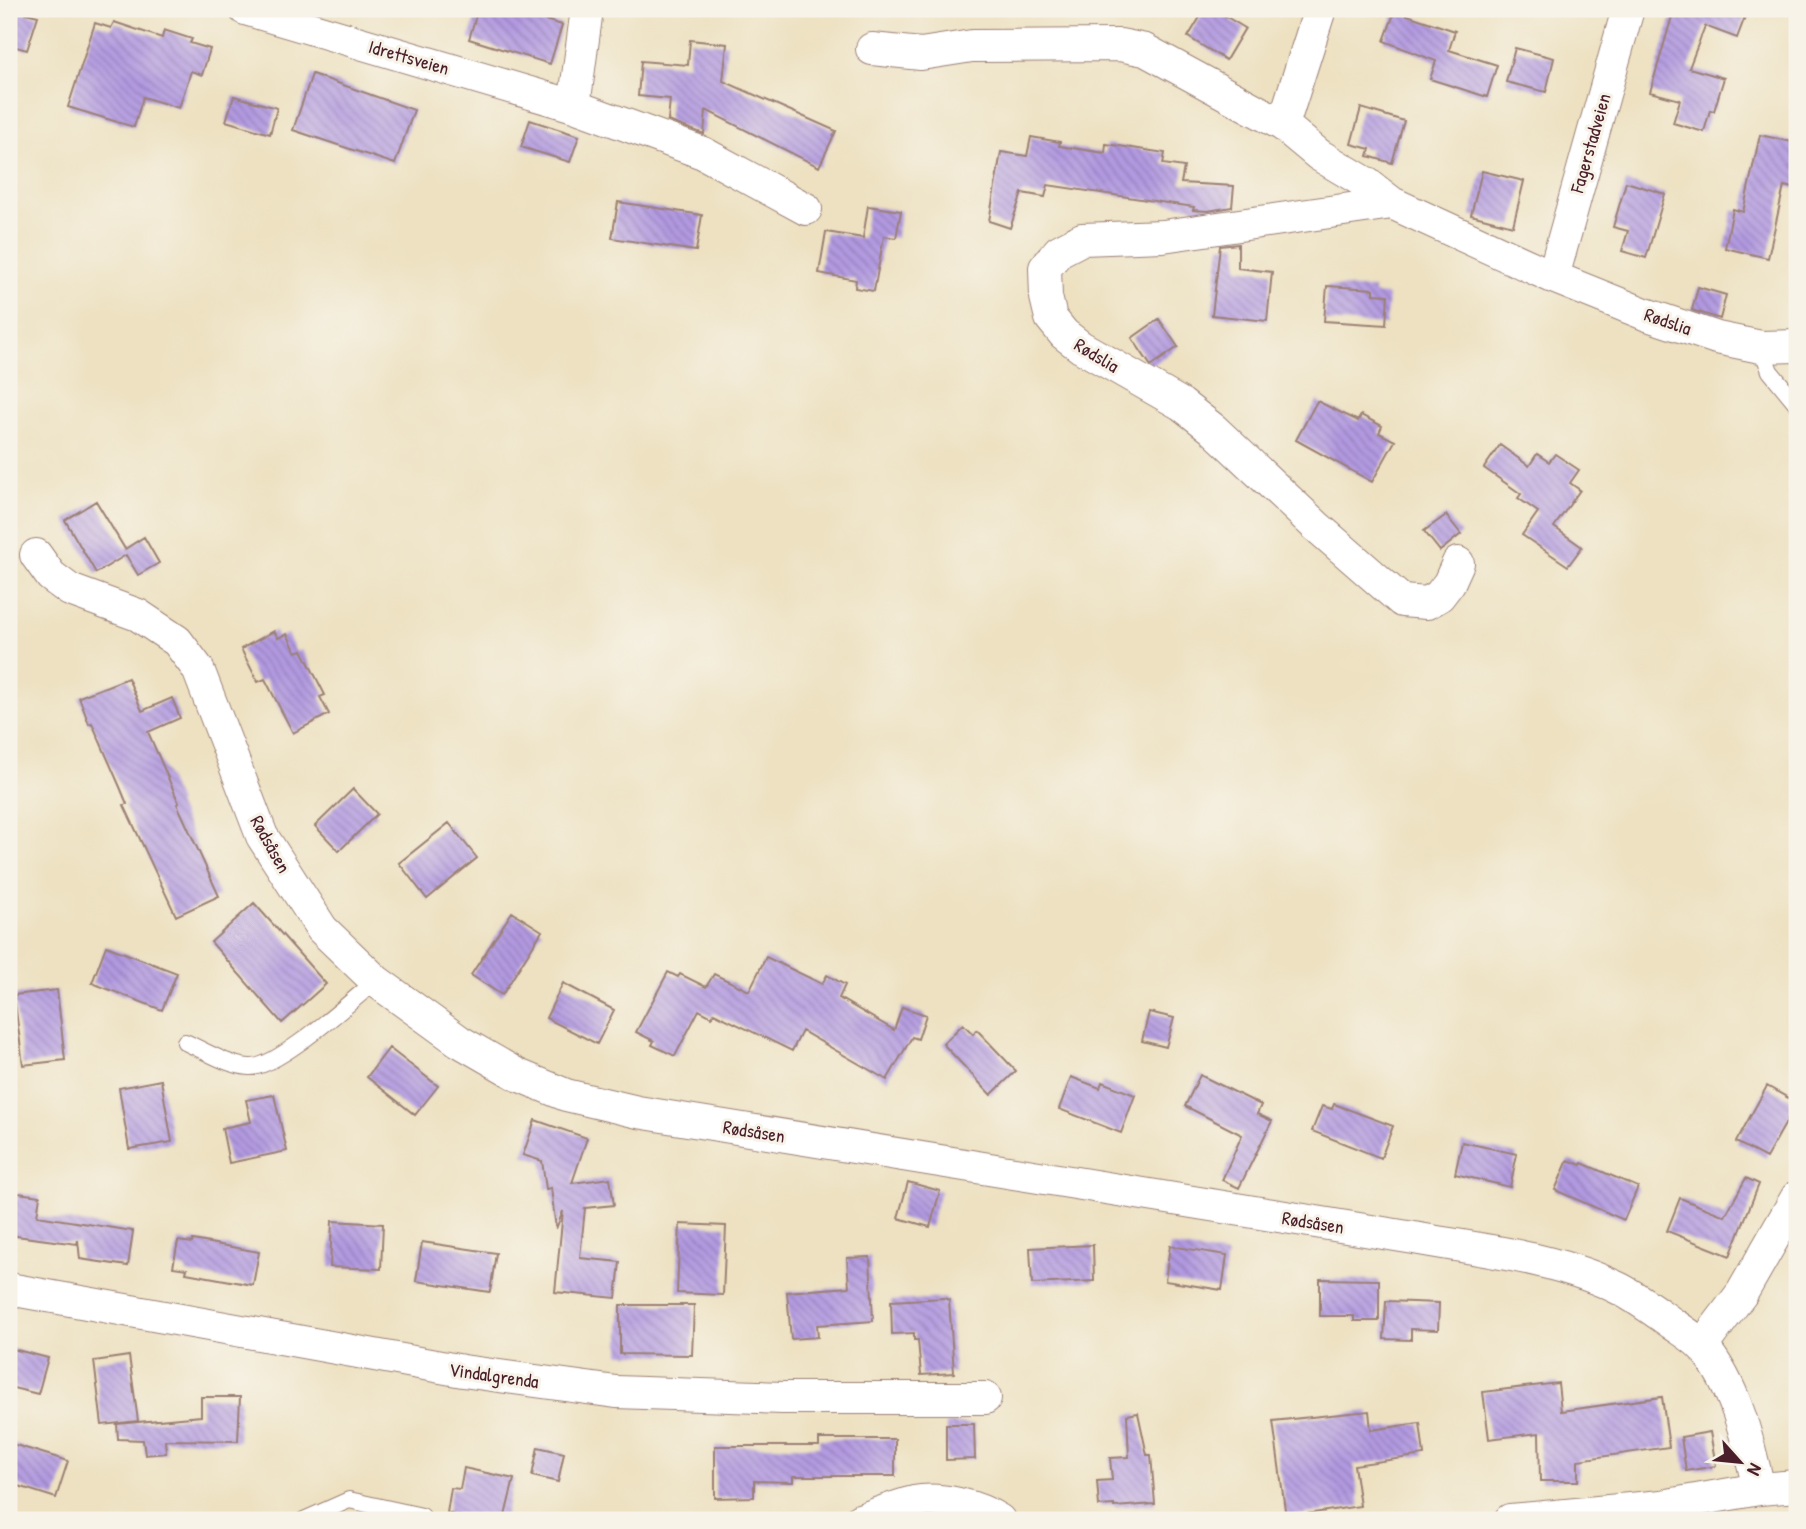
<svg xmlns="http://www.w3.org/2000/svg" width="1806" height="1529" font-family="'Patrick Hand',sans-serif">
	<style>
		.building { fill: url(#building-back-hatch) }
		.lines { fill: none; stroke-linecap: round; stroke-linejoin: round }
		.service-casing { stroke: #9c8076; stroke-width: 18 }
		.minor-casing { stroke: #9c8076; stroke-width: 34 }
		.service { stroke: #fff; stroke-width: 16 }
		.minor { stroke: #fff; stroke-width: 32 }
		.labels { text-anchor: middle; stroke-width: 6; stroke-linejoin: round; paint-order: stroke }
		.street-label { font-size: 19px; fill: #4a1f2b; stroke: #f7f3e8 }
	</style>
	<defs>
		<pattern id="building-back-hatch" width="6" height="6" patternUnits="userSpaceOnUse" patternTransform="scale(1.75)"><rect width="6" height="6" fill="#b29ae1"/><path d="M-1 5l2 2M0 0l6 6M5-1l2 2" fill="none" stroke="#937db7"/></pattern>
	</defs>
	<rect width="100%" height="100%" fill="#f7f3e8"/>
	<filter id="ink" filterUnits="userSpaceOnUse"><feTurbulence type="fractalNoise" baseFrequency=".0143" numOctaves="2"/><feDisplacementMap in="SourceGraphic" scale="14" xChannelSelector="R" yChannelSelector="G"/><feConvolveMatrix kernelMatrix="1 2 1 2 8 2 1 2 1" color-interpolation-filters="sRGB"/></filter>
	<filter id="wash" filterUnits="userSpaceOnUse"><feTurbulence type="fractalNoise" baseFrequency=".00686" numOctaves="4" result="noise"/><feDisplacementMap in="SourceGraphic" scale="28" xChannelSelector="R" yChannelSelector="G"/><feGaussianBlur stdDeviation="1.57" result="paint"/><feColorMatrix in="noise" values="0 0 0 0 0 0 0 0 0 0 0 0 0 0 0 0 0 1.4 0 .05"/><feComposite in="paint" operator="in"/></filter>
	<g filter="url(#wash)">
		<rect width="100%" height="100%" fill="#ede1c1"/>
		<g id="blocks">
			<path class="building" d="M9,9L38,16L27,50L9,45Z
				M478,9H508L562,25L550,64L469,39Z
				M1205,9H1213L1245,28L1226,60L1188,37Z
				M1665,9H1732L1746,14L1737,38L1705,26L1689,68L1724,78L1714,111L1710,110L1704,132L1673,123L1680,100L1650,92L1673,13L1681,17Z
				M1395,11L1455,31L1449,50L1497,65L1487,97L1430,79L1436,61L1384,41Z
				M114,22L162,38L164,30L192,39L190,43L210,49L202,75L191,71L179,108L143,97L134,127L68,107L95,23L111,28Z
				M690,40L727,44L723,81L836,131L819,167L706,110L704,134L668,121L670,99L638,96L641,61L688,65Z
				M1515,48L1554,58L1546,92L1506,82Z
				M312,74L414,110L395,164L293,130Z
				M234,96L277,108L270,134L226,121Z
				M1361,108L1404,121L1392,163L1368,156L1370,149L1351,144Z
				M530,120L579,136L570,162L521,147Z
				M1760,135L1797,143V189L1784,186L1768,258L1725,248L1733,209L1743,212Z
				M1031,137L1060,142L1059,146L1105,153L1106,144L1165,153L1163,164L1184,167L1181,183L1234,186L1232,207L1208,211L1193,210L1194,207L1048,185L1045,197L1022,193L1010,228L989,221L1001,152L1027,156Z
				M1482,171L1524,181L1513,226L1471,215Z
				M1626,182L1665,194L1646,258L1622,251L1628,231L1613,227Z
				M618,202L702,215L696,251L612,238Z
				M868,206L901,211L896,238L884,236L874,291L855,288L856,280L819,273L826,232L863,238Z
				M1238,244V268L1272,272L1267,321L1212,315L1220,246Z
				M1327,286L1374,289V294L1388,295L1386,325L1324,321Z
				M1698,287L1726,295L1720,319L1692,310Z
				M1159,319L1178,347L1151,366L1132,338Z
				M1317,401L1358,421L1361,415L1382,426L1379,433L1395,441L1372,482L1296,440Z
				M1500,445L1529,466L1537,454L1549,462L1555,454L1579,470L1570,483L1580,490L1554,527L1582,547L1568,566L1522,535L1538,512L1518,498L1521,494L1484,468Z
				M96,501L125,549L144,537L159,563L138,575L126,555L96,573L65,520Z
				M1446,515L1461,534L1440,551L1424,531Z
				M274,631L278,638L287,634L296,652L302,650L325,695L320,697L329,714L293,733L265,679L258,682L241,649Z
				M128,678L142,711L172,698L180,718L148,732L179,803L177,804L219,896L176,916L124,805L127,804L120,787L92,723L89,724L79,697Z
				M353,789L377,814L339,851L315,826Z
				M449,823L477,858L427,899L399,863Z
				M254,903L326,984L282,1023L211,942Z
				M512,912L542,931L502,995L471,975Z
				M106,946L177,973L162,1010L92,983Z
				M766,957L822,984L827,975L845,985L839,998L894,1030L902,1007L926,1015L918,1039L912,1037L887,1080L802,1031L792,1051L714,1013L712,1017L699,1010L675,1056L652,1045L654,1041L636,1032L668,972L678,977L680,974L706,987L714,974L749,991Z
				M563,983L614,1010L597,1044L546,1018Z
				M57,990L65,1060L23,1065L14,995Z
				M1149,1012L1174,1018L1166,1047L1142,1041Z
				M963,1024L973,1034L977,1030L1016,1071L991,1095L943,1044Z
				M389,1048L438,1086L415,1115L367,1077Z
				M1200,1075L1261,1105L1257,1114L1272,1121L1239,1188L1222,1180L1242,1135L1185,1106Z
				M1071,1077L1100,1088L1102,1082L1135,1095L1121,1133L1059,1109Z
				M161,1080L172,1142L129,1149L119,1088Z
				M1767,1086L1797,1103L1766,1158L1736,1142Z
				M274,1095L287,1151L229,1163L222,1128L251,1122L246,1100Z
				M1334,1104L1393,1126L1381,1158L1312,1131L1322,1106L1332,1109Z
				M535,1120L587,1138L572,1183L610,1178L614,1205L585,1208L580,1258L620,1262L616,1298L555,1292L563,1211L556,1229L551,1188L546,1189L542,1161L523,1155Z
				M1462,1142L1517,1154L1510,1187L1455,1174Z
				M1568,1160L1581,1165L1582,1163L1638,1187L1624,1220L1555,1190Z
				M1746,1178L1759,1184L1730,1256L1667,1231L1680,1198L1725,1216Z
				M908,1182L940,1191L930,1227L898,1218Z
				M18,1193L40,1196L37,1216L133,1231L128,1266L80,1259L78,1240L77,1244L9,1235V1199L17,1200Z
				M332,1221L383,1224L381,1269L330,1267Z
				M680,1224L726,1226L723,1295L677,1293Z
				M193,1240L259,1252L253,1285L186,1273L187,1269L173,1267L178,1241L192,1243Z
				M422,1242L496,1253L490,1292L416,1281Z
				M1093,1245L1094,1281L1032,1284L1030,1248Z
				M1170,1246L1227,1255L1222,1290L1165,1281Z
				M870,1257L873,1321L817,1325L818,1337L791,1339L787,1292L849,1287L847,1258Z
				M1320,1279L1379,1280V1321H1354V1316H1320Z
				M944,1298L949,1300L954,1373L921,1375L918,1340H914V1333L892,1334L891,1301Z
				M1386,1301L1439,1303L1438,1330L1411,1329V1340L1384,1339Z
				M620,1305H694L692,1355L620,1354Z
				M9,1348L48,1358L38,1394L9,1387Z
				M129,1356L138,1421L102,1425L94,1361Z
				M1558,1383L1561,1411L1662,1397L1669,1447L1578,1460V1481H1540L1539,1433L1489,1439L1483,1392Z
				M201,1397H240L238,1441L165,1440L166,1453L145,1455L143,1440L118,1439L117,1424L201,1416Z
				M1369,1411L1371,1430L1420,1423L1424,1455L1354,1465L1360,1506L1286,1517L1273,1421Z
				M1138,1413L1147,1455H1151L1155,1504L1114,1507V1505L1099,1506L1097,1481L1112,1480L1110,1458L1129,1457L1127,1415Z
				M946,1424H974L975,1459L946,1460Z
				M1710,1432L1716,1466L1686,1471L1681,1437Z
				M819,1439H895V1476H793V1482L754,1481V1497L715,1498V1446H819Z
				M9,1443L68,1461L56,1498L9,1483Z
				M538,1447L564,1453L558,1482L532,1476Z
				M464,1468L514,1479L504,1520H477L447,1513L451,1488L460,1489Z"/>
		</g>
	</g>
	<g filter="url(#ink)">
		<use href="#blocks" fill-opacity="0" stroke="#9c8076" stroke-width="2"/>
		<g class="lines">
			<defs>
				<path id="service" d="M1761,347L1770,371L1797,404
					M185,1042C205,1051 227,1065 249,1067C276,1070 352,1000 376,981
					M304,1520L349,1500L422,1516"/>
				<path id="minor" d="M245,9L574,106L703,153L806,209
					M872,49L921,54L972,46L1120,45L1145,50L1283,125L1319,155L1366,183L1392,203L1553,277L1645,314L1717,338L1761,347L1797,346
					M574,106L587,9
					M1283,125L1320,9
					M1392,203L1163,236L1082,239L1059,251L1045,268L1046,297L1051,318L1064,334L1081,347L1181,404L1213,429L1315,525L1402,601L1427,603L1439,596L1449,583L1458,563
					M1553,277L1628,9
					M36,555L51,576L70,590L138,615L177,641L198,669L262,836L322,929L376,981L459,1041L518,1075L566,1095L638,1112L1414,1238C1481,1250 1559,1258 1620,1289C1639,1299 1656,1312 1673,1324C1683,1331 1695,1338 1703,1347C1736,1386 1748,1441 1759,1489
					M9,1289L463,1371L616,1392L783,1398H985
					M1702,1346L1742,1293L1797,1197
					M860,1520C878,1514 896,1506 914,1502C940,1497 977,1506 999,1520
					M1510,1520L1662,1506L1759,1489L1797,1486"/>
			</defs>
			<use href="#service" class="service-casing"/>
			<use href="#minor" class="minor-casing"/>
			<use href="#service" class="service"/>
			<use href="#minor" class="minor"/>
		</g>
	</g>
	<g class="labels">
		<g class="street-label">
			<text transform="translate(409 57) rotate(16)" y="7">Idrettsveien</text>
			<text transform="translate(1590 143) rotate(-74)" y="7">Fagerstadveien</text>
			<text transform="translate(1668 321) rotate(19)" y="7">Rødslia</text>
			<text transform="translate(1097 355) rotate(31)" y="7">Rødslia</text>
			<text transform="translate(271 844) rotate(61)" y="7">Rødsåsen</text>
			<text transform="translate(754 1131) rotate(9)" y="7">Rødsåsen</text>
			<text transform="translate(1313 1222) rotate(9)" y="7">Rødsåsen</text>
			<text transform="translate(494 1375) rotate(8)" y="7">Vindalgrenda</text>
		</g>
	</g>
	<rect width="1806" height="1529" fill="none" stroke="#f7f3e8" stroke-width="35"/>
	<g transform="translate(1740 1462) rotate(117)" stroke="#f7f3e8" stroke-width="5" paint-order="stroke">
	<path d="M0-5L12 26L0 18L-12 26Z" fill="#4a1f2b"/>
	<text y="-10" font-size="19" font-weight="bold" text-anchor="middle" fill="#4a1f2b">N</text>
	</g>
</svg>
